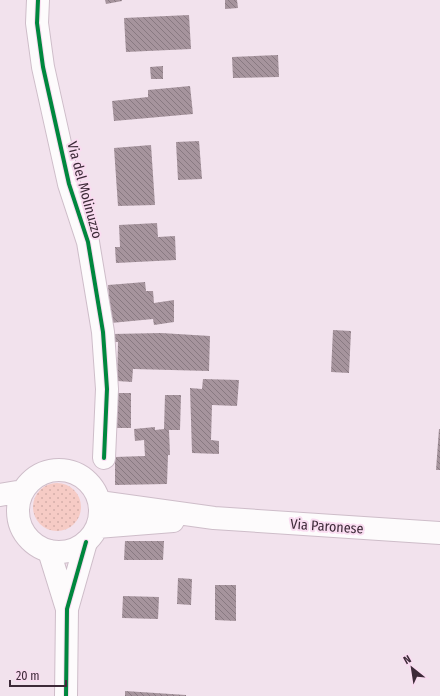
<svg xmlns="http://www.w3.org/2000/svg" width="440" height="696" font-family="'Fira Sans Condensed',sans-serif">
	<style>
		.grass { fill: url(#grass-dots) }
		.building { fill: url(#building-back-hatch) }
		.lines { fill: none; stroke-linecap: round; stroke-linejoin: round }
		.minor-casing { stroke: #cebdc9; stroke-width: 24 }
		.major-casing { stroke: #cebdc9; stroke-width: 24 }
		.minor { stroke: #fdfbfc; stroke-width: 22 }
		.major { stroke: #fdfbfc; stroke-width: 22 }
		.cycleway-casing { stroke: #f9dbf0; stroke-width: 6 }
		.cycleway { stroke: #00873e; stroke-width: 4 }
		.labels { text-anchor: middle; stroke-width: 4; stroke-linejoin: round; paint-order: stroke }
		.street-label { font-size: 14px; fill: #3d2a38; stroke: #f9dbf0 }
	</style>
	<defs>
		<pattern id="grass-dots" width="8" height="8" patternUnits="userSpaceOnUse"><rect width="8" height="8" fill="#f6cbc5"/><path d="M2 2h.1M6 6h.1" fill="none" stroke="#d4aeaa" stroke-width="1.8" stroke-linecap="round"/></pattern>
		<pattern id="building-back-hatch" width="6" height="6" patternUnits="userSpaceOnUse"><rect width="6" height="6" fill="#a6949d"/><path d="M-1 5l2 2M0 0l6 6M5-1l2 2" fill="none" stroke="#887981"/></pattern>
	</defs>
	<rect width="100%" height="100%" fill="#f2e2ed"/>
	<path class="grass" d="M33 507a24 24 0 1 1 48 0a24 24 0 1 1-48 0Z"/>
	<path class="building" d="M105,0H122V1L106,4Z
		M225,0H237L238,8L225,9Z
		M189,15L191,49L126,52L124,18Z
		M278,55L279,77L233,78L232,57Z
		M163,66V79H151L150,67Z
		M190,86L193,114L114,121L112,101L148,97V90Z
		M199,141L202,179L178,180L176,142Z
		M151,145L155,205L118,206L114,148Z
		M157,223L158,237L175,236L176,260L116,263L115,247H120L119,225Z
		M145,282L146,291H153L154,303L174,300V322L154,325L153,319L111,323L108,285Z
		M333,330L351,331L349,373L331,372Z
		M161,333L210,336L209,371L133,369L132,382L117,381L118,342H112V334Z
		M203,379L239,380L237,406L212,405L211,440L219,441V454L192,453L190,388L202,389Z
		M115,393H131V428H115Z
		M165,395H181L180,430H169L170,455H168L167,484L115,485V457L145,456L144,440L135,441L134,429L155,427V430L164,429Z
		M439,429H440V470H436Z
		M125,541H164L163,560H124Z
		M178,578L192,579L191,605L177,604Z
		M215,585H236V621L215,620Z
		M123,596L159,597L158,619L122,618Z
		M125,691L186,695V696H125Z"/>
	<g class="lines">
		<defs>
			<path id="minor" d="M38,0L37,23L43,67L69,184L88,242L103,332L107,389L104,458
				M49,551L67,609
				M66,696L67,609L86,542"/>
			<path id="major" d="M18 511a41 41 0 1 1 82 0a41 41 0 1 1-82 0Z
				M0,495L23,491
				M99,502L214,518L440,533
				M97,527L173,521"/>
		</defs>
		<use href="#minor" class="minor-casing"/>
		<use href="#major" class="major-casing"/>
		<use href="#minor" class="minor"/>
		<use href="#major" class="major"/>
		<defs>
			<path id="cycleway" d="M38,0L37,23L43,67L69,184L88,242L103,332L107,389L104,458
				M66,696L67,609L86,542"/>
		</defs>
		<use href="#cycleway" class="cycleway-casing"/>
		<use href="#cycleway" class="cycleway"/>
	</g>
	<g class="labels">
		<g class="street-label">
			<text transform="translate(85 190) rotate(75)" y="5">Via del Molinuzzo</text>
			<text transform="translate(327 526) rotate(4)" y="5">Via Paronese</text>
		</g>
	</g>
	<g transform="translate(412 668) rotate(330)" stroke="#f9dbf0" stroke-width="3" paint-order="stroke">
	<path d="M0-3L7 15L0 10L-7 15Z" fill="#3d2a38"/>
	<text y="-6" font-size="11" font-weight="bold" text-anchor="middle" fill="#3d2a38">N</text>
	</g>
	<path d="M10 680v6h56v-6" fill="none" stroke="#3d2a38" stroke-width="2"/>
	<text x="16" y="680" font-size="12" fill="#3d2a38" stroke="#f9dbf0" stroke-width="3" paint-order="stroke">20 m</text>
</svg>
